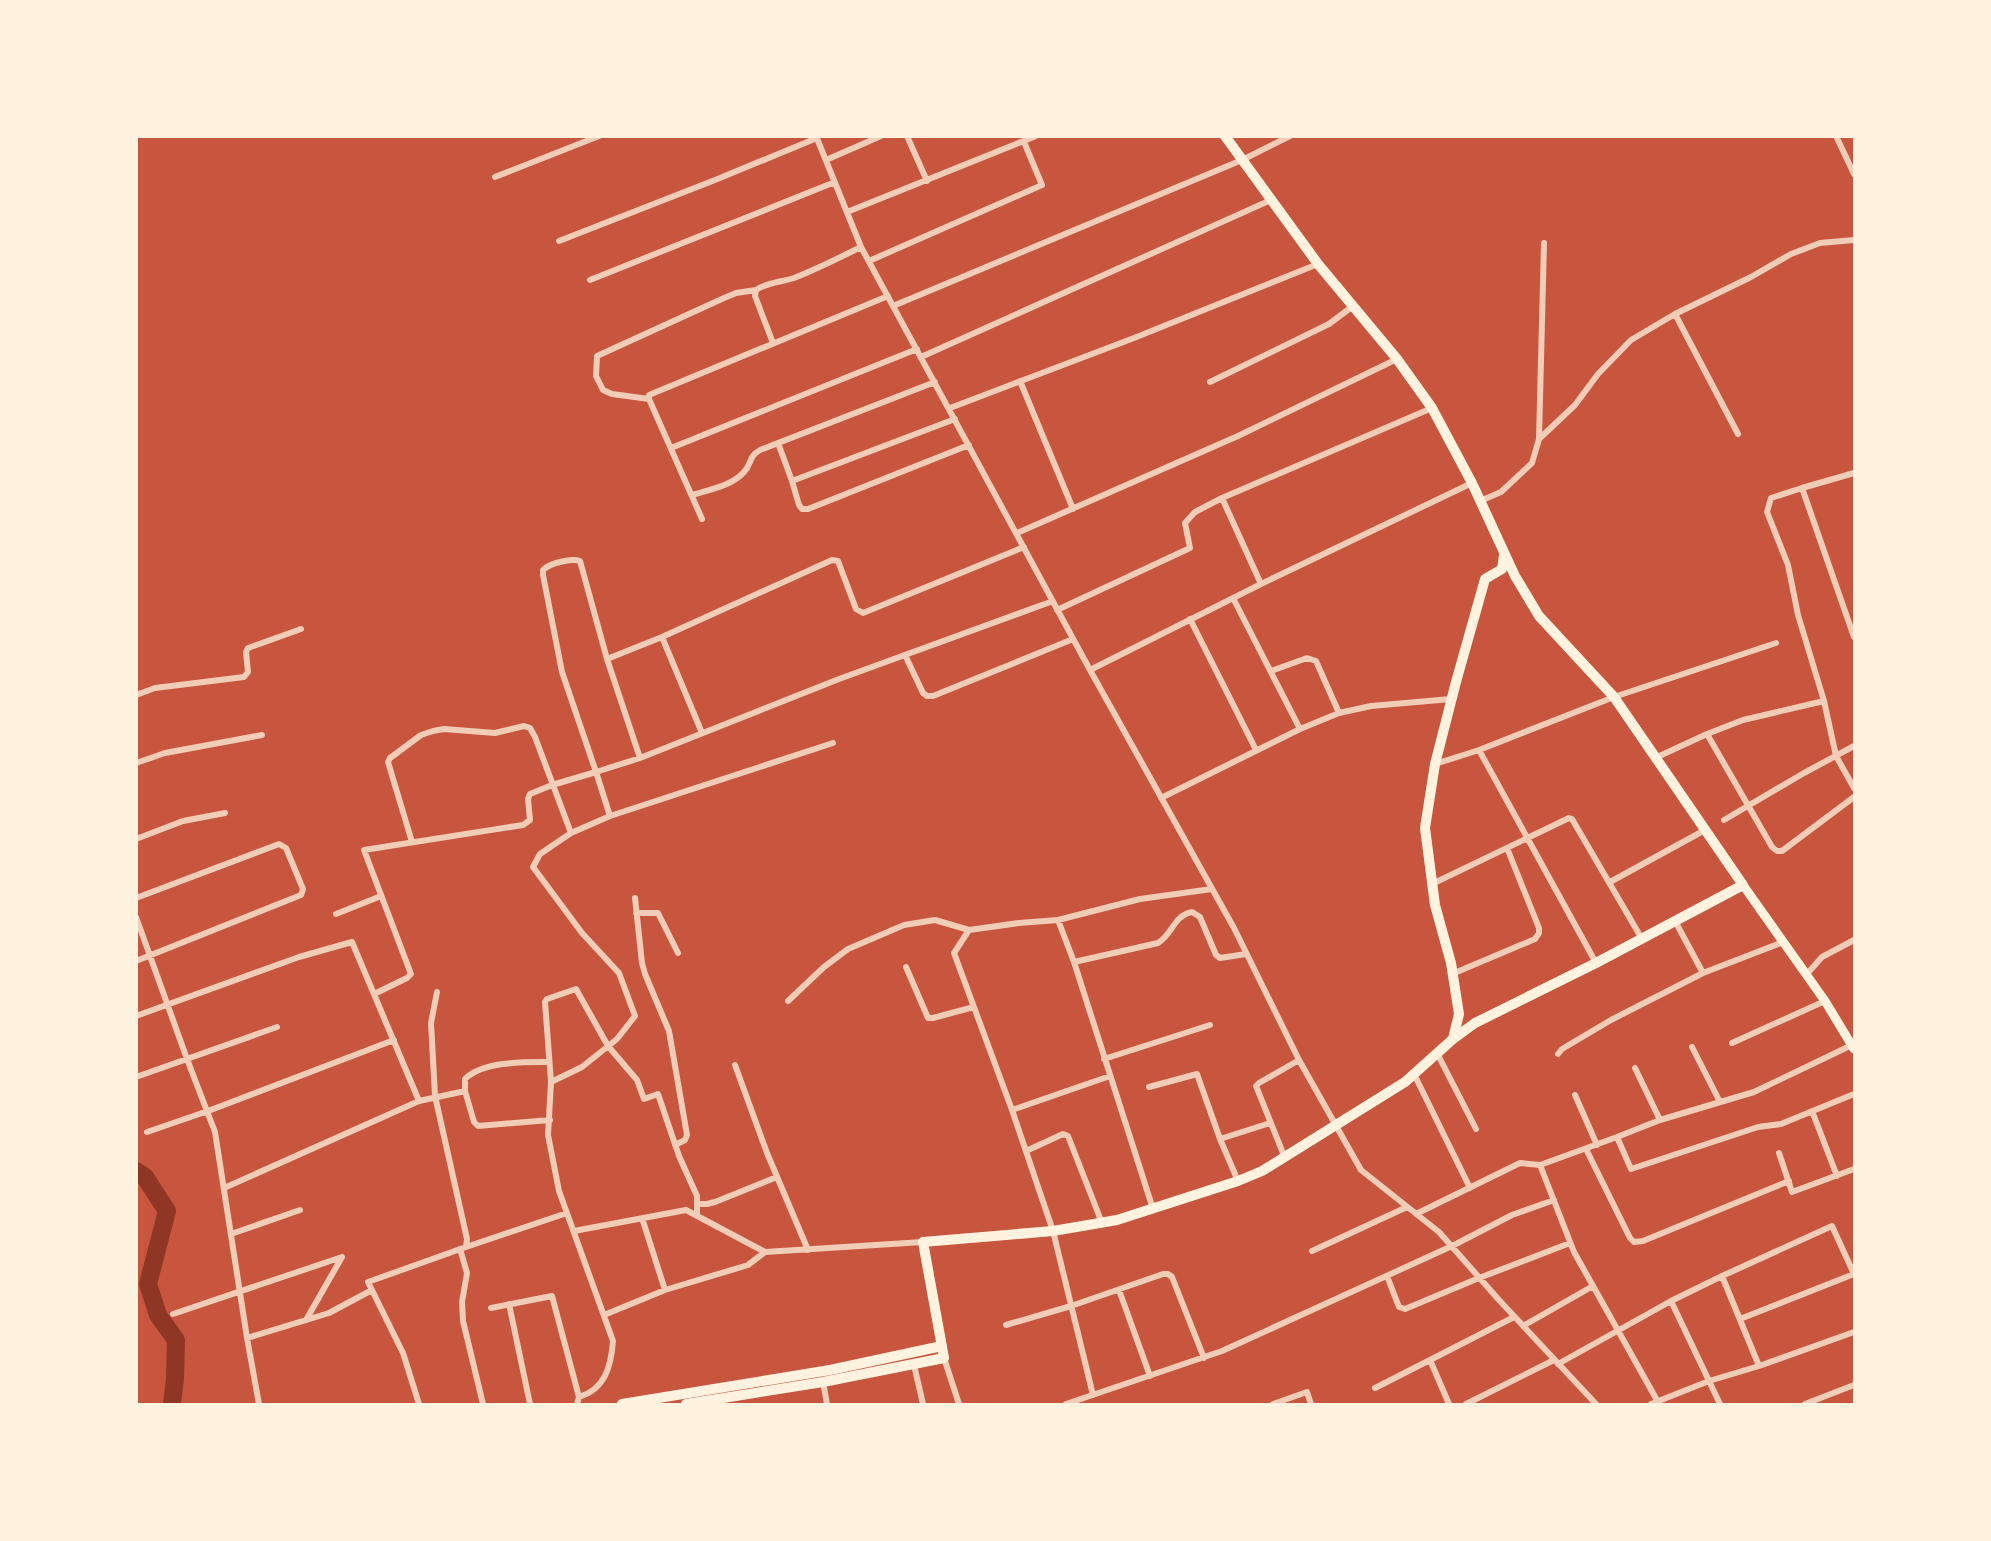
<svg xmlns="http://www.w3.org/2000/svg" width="1991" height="1541" font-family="Poppins,sans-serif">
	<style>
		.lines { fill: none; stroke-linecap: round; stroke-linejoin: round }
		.river { stroke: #8f3625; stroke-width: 18 }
		.minor { stroke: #f1ccb7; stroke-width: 6 }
		.secondary { stroke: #fff3e0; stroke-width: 9 }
		.primary { stroke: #fff3e0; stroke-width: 10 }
	</style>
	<rect width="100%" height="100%" fill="#c8553d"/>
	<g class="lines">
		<path class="river" d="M136,1171L145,1177L167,1211L148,1284L158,1315L176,1340L175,1379L172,1404"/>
		<path class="minor" d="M816,136L861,247L1090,670
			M907,136L927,181
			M1836,136L1854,174
			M826,160L881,136
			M495,177L599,136
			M847,212L1036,136
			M559,241L715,180L817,138
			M869,261L1042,185L1024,142
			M590,280L835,182
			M893,306L1242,160L1290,136
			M1675,314L1738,434
			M773,343L755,296L756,290C767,282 782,282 794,278C817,269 839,258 861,247
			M921,357L1271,200
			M1020,381L1073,509
			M1210,382L1329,324L1353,306
			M649,399L612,394L603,390L596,376L597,356L724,298L736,293L756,290
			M950,408L1134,338L1318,264
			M1539,439L1544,243
			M778,443L792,481L955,419
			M671,448L917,349
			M1854,473L1802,488L1854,637
			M792,481L799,505L802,509H808L969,445
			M1472,483L1261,584L1090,670L1234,928L1299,1060L1361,1170L1439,1232L1499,1300L1596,1404
			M1802,488L1771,498L1767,512L1788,565L1798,615L1824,701L1836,756L1854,788
			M692,495C708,490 732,486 744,472C752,464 748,457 760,450L935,382
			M1480,501L1501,492L1532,463L1539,439L1575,405L1598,374L1631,340L1675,314L1751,277L1791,254L1820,243L1854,240
			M702,519L649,399V395L888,296
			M1017,533L1238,436L1397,359
			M1261,584L1222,498L1432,408
			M1233,598L1300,729
			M1057,610L1190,548L1185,523L1195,512L1222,498
			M1190,619L1256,750
			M662,637L702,733
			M905,655L923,693L927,696H933L1073,639
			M607,659L662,637L832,560L838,561L856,609L863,613L1024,547
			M1271,671L1307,658L1316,661L1339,713
			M136,695L155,688L244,677L248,672L246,652L248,648L301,629
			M1707,734L1772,847L1777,851H1782L1854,797
			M1479,750L1596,963
			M1655,758L1707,734L1743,720L1824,701
			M136,763L165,753L262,735
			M1435,764L1479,750L1614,697L1776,643
			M1161,798L1300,729L1339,713L1371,706L1451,699
			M610,816L833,743
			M1724,820L1804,773L1854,746
			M136,839L183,821L225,813
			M412,842L388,762L390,758L421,735L433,731L444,729L495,733L524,726L530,728L535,737L571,833
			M1610,882L1705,830
			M1432,884L1569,818L1572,819L1642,939
			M136,898L279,844L286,848L303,889L301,895L136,961
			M635,898L642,963L645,974L669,1031L687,1135L685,1140L675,1145
			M636,913H658L678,953
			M336,914L381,896
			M136,917L187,1059L215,1132L247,1338L259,1404
			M1058,920L1074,962L1153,1209
			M969,930L954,953L1012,1110L1053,1231L1093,1395
			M1074,962L1158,943C1173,934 1173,916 1192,912L1200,917L1216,955L1220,958L1246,954
			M906,967L928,1018H933L974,1007
			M1703,973L1783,942
			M1452,974L1535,939L1539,933V928L1507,848
			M1806,975L1822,957L1854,940
			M437,992L431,1023L435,1096L467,1239L466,1247
			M374,994L407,978L411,974L364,850L523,825L530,820L528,799L530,794L552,785L596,772L562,672L543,575V570C550,563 571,558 580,561L607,659L640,758
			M788,1001L824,967L848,949L904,925L935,920L969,930L1019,923L1058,920L1140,899L1212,889
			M136,1016L299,957L352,942L419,1101
			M1732,1043L1825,1001
			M1692,1047L1720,1102
			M1437,1053L1476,1129
			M1558,1054L1562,1049L1611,1020L1703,973L1675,921
			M1104,1059L1210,1025
			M735,1065L767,1153L808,1250
			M1635,1068L1660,1120
			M1414,1074L1470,1188
			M136,1077L277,1027
			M551,1082L545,1002L547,999L576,989L608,1046L637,1080L644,1099L658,1094L679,1156L697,1196V1216
			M1149,1087L1197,1074L1220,1139L1238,1181
			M465,1091V1079C483,1061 525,1062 549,1062
			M1575,1095L1597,1145
			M1012,1110L1110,1076
			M1812,1111L1837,1176
			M147,1132L208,1111L394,1040
			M1617,1137L1660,1120L1754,1092L1852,1045
			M1220,1139L1270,1123
			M1586,1149L1630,1238L1634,1242L1643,1241L1789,1181
			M1026,1151L1063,1134L1068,1136L1102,1223
			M1779,1153L1792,1192L1854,1169
			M1285,1158L1256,1086L1259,1083L1299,1060
			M1540,1165L1574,1252L1658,1402
			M224,1188L419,1101L465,1091L474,1122L478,1126L550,1120
			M697,1204H707L715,1202L777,1177
			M1416,1214L1520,1163L1540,1165L1617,1137L1631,1169L1758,1127L1781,1124L1854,1094
			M642,1218L665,1290
			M574,1231L686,1210L765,1252L923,1242
			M231,1234L300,1210
			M460,1249L467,1273L462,1302L463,1321L483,1404
			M1312,1251L1407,1207
			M1387,1276L1399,1307L1405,1309L1479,1278L1570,1243
			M1119,1290L1150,1376
			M1671,1301L1720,1404
			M509,1304L530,1404
			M491,1308L552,1296L579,1397
			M173,1314L342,1257L306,1320
			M604,1315L665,1290L748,1265L765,1252
			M1740,1319L1854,1274
			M1006,1325L1071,1306L1163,1274H1168L1172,1277L1204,1358
			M1523,1326L1593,1286
			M247,1338L329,1313L372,1290
			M944,1358L959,1404
			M1558,1364L1671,1301L1722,1276
			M914,1365L923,1404
			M1759,1366L1854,1332
			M823,1382L827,1404
			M1375,1388L1430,1360
			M419,1404L403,1353L368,1282L466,1247L567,1213
			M577,1404L579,1397C605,1389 611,1367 613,1341L559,1191L548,1135L551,1082L582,1067L617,1039L635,1016L619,973L582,933L533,867L540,854L571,833L610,816L596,772L640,758L839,679L1053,601
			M1066,1404L1222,1351L1452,1246L1512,1215L1554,1200
			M1273,1404L1307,1392L1311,1404
			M1449,1404L1430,1360L1514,1317
			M1466,1404L1554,1360
			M1651,1404L1709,1381L1759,1366L1722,1276L1832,1226L1854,1274
			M1805,1404L1854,1385"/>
		<path class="secondary" d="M1743,885L1825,1001L1854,1049"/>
		<path class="primary" d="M1453,1039L1459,1014L1451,963L1435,905L1425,828L1435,764L1456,682L1485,579L1502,569L1504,555
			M622,1404L830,1370L942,1346
			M686,1404L823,1382L944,1358L923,1242L1053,1231L1117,1220L1238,1181L1262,1171L1405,1082L1453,1039L1475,1023L1596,963L1743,885L1614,697L1539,616L1515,576L1472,483L1432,408L1397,359L1318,264L1225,136"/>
	</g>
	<rect width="1991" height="1541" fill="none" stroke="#fff3e0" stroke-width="276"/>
</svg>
